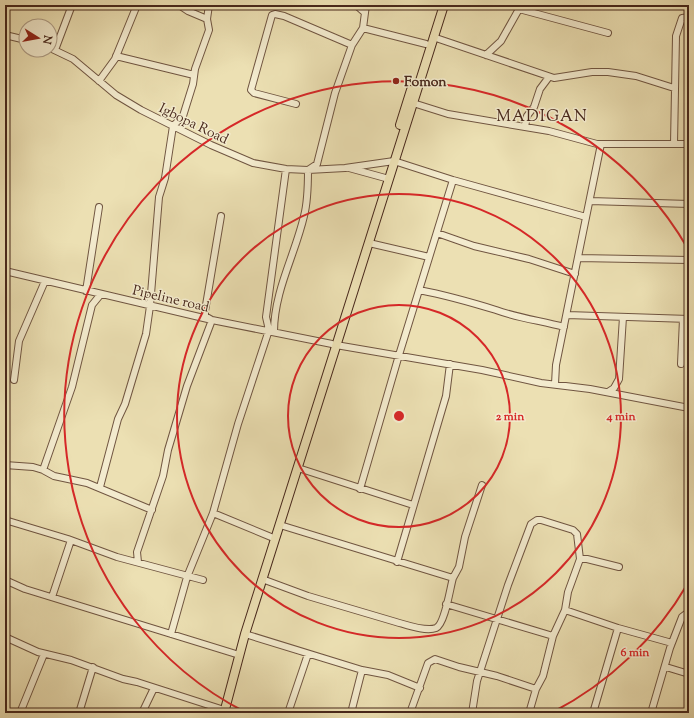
<svg xmlns="http://www.w3.org/2000/svg" width="694" height="718" font-family="'Sorts Mill Goudy',serif">
	<style>
		.lines { fill: none; stroke-linecap: round; stroke-linejoin: round }
		.minor-casing { stroke: #705541; stroke-width: 8 }
		.major-casing { stroke: #47271b; stroke-width: 10 }
		.minor { stroke: #f3ebce; stroke-width: 6 }
		.major { stroke: #ece0b3; stroke-width: 8 }
		.ring { fill: none; stroke: #d62828; stroke-width: 2 }
		.poi-dot { fill: #8f2418; stroke: #f3ebce; stroke-width: 1.5 }
		.labels { text-anchor: middle; stroke-width: 3; stroke-linejoin: round; paint-order: stroke }
		.poi-label { font-size: 14px; font-weight: bold; fill: #47271b; stroke: #f3ebce; text-anchor: start }
		.street-label { font-size: 14px; fill: #47271b; stroke: #f3ebce }
		.quarter-label { font-size: 16px; letter-spacing: 1px; fill: #47271b; stroke: #f3ebce }
		.centre { fill: #d62828; stroke: #f3ebce; stroke-width: 2 }
		.ring-label { font-size: 12px; text-anchor: middle; font-weight: bold; fill: #d62828; stroke: #f3ebce; stroke-width: 3; stroke-linejoin: round; paint-order: stroke }
	</style>
	<rect width="100%" height="100%" fill="#ece0b3"/>
	<filter id="stains"><feTurbulence type="fractalNoise" baseFrequency=".005" numOctaves="4"/><feColorMatrix values="0 0 0 0 .2 0 0 0 0 .09 0 0 0 0 .02 0 0 0 .5 -.17"/></filter>
	<radialGradient id="worn" r=".72"><stop offset=".6" stop-color="#630" stop-opacity="0"/><stop offset="1" stop-color="#630" stop-opacity=".3"/></radialGradient>
	<g class="lines">
		<defs>
			<path id="minor" d="M179,5L188,11L207,19
				M356,5L364,12
				M5,12L8,5
				M363,28L426,44
				M5,35L26,40
				M433,37L554,78L592,72H608L636,76L674,88
				M50,48L73,59L116,95L141,110L211,145L253,163L286,169L308,170L345,168L394,161L453,180L586,217
				M55,50L72,5
				M486,55L501,41L519,9L608,33
				M116,56L194,75
				M99,81L115,59L137,5
				M413,103L448,114L549,131L597,144H689
				M296,104L254,93L251,90L272,15L275,14L284,16L352,45
				M525,127L527,116L534,107L540,89L549,77
				M674,144L676,36L682,18L689,17
				M349,168L389,179
				M590,201L689,204
				M437,233L474,246L529,259L575,274
				M369,243L429,257
				M578,258L689,260
				M5,271L212,320L332,344
				M419,290C445,295 470,302 496,310C518,318 542,321 564,327
				M86,291L99,207
				M567,315L689,319
				M274,332C274,291 295,255 304,216C308,201 308,184 308,170L317,164L335,93L352,45L363,28L366,5
				M336,345L482,370L541,383L590,389L689,408
				M681,364L683,319
				M14,380L19,341L45,281
				M555,384L556,365L601,144
				M608,392L614,388L619,379L623,317
				M5,465L33,467L43,470L54,476L87,483L152,510
				M298,468L413,505
				M43,470L72,387L92,305L101,294
				M100,487L118,419L125,404L146,334L150,306L159,197L165,178L173,126L183,116L193,84L195,69L209,30L207,19L209,5
				M360,489L399,355L453,180
				M213,513L271,537
				M5,520L68,539L117,557L203,580
				M280,525L453,578L459,567L465,537L482,485
				M138,562L137,552L163,476L168,450L187,386L212,320L205,316V311L221,216
				M397,562L446,396L450,364
				M262,579L308,596L396,622C407,625 426,632 436,628C445,624 450,588 453,578
				M5,580L25,589L236,654
				M52,597L71,540
				M446,604L553,636
				M565,610L618,628L672,643
				M171,634L187,577L213,513L238,424L269,330L266,317L286,169
				M245,634L362,670L388,675L420,688
				M5,637L38,652L71,660L123,679L137,682L221,709
				M666,667L689,674
				M20,713L44,654
				M79,713L93,667
				M142,713L154,688
				M288,713L308,654
				M351,713L362,670
				M410,713L428,663L435,659L459,667L497,676L536,689
				M472,713L477,681L508,585L531,524L537,520H541L573,530L577,534L580,559
				M529,713L536,689L543,676L553,636L565,610L568,592L580,559H587L619,567
				M593,713L618,628
				M651,713L670,648L682,617L686,614H689"/>
			<path id="major" d="M400,125L411,90
				M224,713L245,634L444,5"/>
		</defs>
		<use href="#minor" class="minor-casing"/>
		<use href="#major" class="major-casing"/>
		<use href="#minor" class="minor"/>
		<use href="#major" class="major"/>
	</g>
	<g class="ring">
		<circle cx="399" cy="416" r="111"/>
		<circle cx="399" cy="416" r="222"/>
		<path d="M688 583A334 334 0 0 1 553 712M245 712A334 334 0 1 1 688 249"/>
	</g>
	<circle class="poi-dot" cx="396" cy="81" r="4"/>
	<g class="labels">
		<g class="poi-label">
			<text x="404" y="86">Fomon</text>
		</g>
		<g class="street-label">
			<text transform="translate(194 123) rotate(26)" y="5">Igbopa Road</text>
			<text transform="translate(171 298) rotate(13)" y="5">Pipeline road</text>
		</g>
		<g class="quarter-label">
			<text x="542" y="121">MADIGAN</text>
		</g>
	</g>
	<circle cx="399" cy="416" r="6" class="centre"/>
	<g class="ring-label">
		<text x="510" y="420">2 min</text>
		<text x="621" y="420">4 min</text>
		<text x="635" y="656">6 min</text>
	</g>
	<rect width="694" height="718" fill="none" stroke="#ece0b3" stroke-width="20"/>
	<rect x="6" y="6" width="682" height="706" fill="none" stroke="#47271b" stroke-width="2"/>
	<rect x="10" y="10" width="674" height="698" fill="none" stroke="#47271b"/>
	<g transform="translate(38 38) rotate(101)"><circle r="19" fill="#f3ebce" stroke="#ae9d86"/>
	<path d="M0-3L7 15L0 10L-7 15Z" fill="#8f2418"/>
	<text y="-6" font-size="11" font-weight="bold" text-anchor="middle" fill="#47271b">N</text>
	</g>
	<rect width="100%" height="100%" filter="url(#stains)"/>
	<rect width="100%" height="100%" fill="url(#worn)"/>
</svg>
